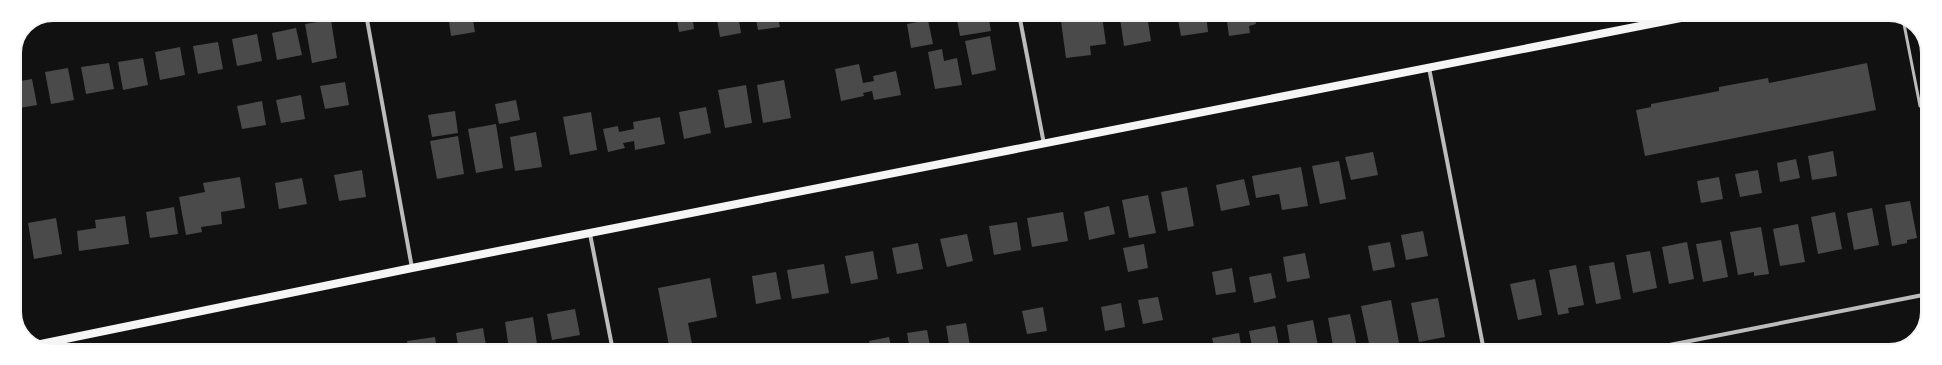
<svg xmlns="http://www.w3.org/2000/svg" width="1942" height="365" font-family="'Exo 2',sans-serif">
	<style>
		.building { fill: #4a4a4a }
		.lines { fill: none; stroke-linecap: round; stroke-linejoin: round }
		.service { stroke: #bcbcbc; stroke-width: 3 }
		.minor { stroke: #bcbcbc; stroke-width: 4 }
		.secondary { stroke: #f5f5f5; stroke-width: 8 }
		.rim { fill: none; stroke: #f5f5f5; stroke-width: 2 }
	</style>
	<rect width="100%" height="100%" fill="#111"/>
	<path class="building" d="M448,14H472L475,32L451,36Z
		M487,14H509L510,19L488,22Z
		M676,14H692L694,29L679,32Z
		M716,14H738L741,33L720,37Z
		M755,14H777L780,27L758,30Z
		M956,14H988L991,31L960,36Z
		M1060,14H1082L1083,19L1102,16L1106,44L1090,46L1091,55L1066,58Z
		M1177,14H1206L1208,32L1181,36Z
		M1226,14H1254L1256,24L1249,26L1250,33L1229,36Z
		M1276,14H1297V15L1277,18Z
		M1147,15L1151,41L1124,46L1120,19Z
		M331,20L337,58L312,63L305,24Z
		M928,20L933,44L911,48L907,24Z
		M296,28L302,55L277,60L272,33Z
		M257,34L262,61L237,66L232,39Z
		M990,36L996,70L972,75L965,41Z
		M218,42L223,69L198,74L193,46Z
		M180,47L185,75L160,80L155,52Z
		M942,49L944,61L957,58L962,85L935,89L928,52Z
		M143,58L148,85L123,90L118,62Z
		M109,63L114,89L86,94L81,67Z
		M1867,63L1876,110L1645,156L1636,110L1651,107V104L1719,91V87L1768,78L1769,83Z
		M859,64L863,83L874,81L873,76L896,71L901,95L874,100L872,91L863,93L864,96L841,101L835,69Z
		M68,68L74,100L51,104L45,72Z
		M32,79L37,105L14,109V82Z
		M784,80L791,118L763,123L757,85Z
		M345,82L349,105L325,109L320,86Z
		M746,85L752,123L725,128L718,90Z
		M301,95L305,119L281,123L276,100Z
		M516,100L520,120L499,124L495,104Z
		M262,101L266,125L242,129L237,106Z
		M706,107L711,133L684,139L679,112Z
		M455,111L458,133L432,137L428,115Z
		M591,112L597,150L570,155L563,117Z
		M660,117L665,144L635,150L634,141L623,143L625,148L608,152L603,129L618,126L619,132L634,129L633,122Z
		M496,124L503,168L476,173L468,129Z
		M536,132L542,167L515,171L510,137Z
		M458,136L464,174L437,179L430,141Z
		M1833,151L1837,176L1812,180L1808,156Z
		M1373,152L1378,175L1351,180L1345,157Z
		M1796,159L1800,178L1780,182L1777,163Z
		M1339,161L1346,199L1320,204L1312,166Z
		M1301,167L1308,206L1282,210L1279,194L1256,198L1252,176Z
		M362,170L366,197L339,201L334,175Z
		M1758,170L1762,193L1740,197L1735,174Z
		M240,177L245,208L221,212L222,224L201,227L202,232L186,235L179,197L205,192L203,183Z
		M1719,177L1723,199L1701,203L1697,181Z
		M302,178L307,204L279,209L275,183Z
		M1244,179L1250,205L1221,211L1216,185Z
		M1187,187L1194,226L1168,231L1161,192Z
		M1928,194V215H1927L1923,195Z
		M1148,195L1156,233L1129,238L1122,200Z
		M1910,201L1917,238L1907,240V243L1892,246L1885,205Z
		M1109,206L1115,234L1089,240L1084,212Z
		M174,207L178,234L150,238L146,212Z
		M1872,208L1879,245L1854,250L1847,213Z
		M1063,212L1068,241L1032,247L1027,218Z
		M1835,212L1842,249L1818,254L1811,217Z
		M125,216L129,244L79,251L77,231L96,228L95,220Z
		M56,218L62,254L34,259L28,223Z
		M1017,222L1021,250L994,255L989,226Z
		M1798,224L1805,262L1780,266L1773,229Z
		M1761,227L1769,274L1754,276V272L1738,275L1730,232Z
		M1423,231L1428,256L1406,260L1401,235Z
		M967,234L973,261L947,267L940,239Z
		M1721,240L1728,277L1703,282L1696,244Z
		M1390,242L1395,267L1373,271L1368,246Z
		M1687,242L1694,279L1669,284L1662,247Z
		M918,243L923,269L897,274L892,248Z
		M1144,244L1148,268L1128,272L1123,248Z
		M873,251L878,279L851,284L845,256Z
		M1650,251L1657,288L1633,293L1626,255Z
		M1305,253L1310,278L1287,282L1283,257Z
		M1614,262L1621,299L1596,304L1589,266Z
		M824,264L829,293L792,299L787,270Z
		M1576,265L1584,305L1568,308L1569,313L1558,315L1549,270Z
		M1232,268L1236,292L1216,295L1212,272Z
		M776,272L781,299L756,304L752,276Z
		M1271,273L1276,298L1254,303L1249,277Z
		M710,278L717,317L688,323L693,349L670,351L658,288Z
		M1535,279L1542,315L1518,320L1510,284Z
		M1158,297L1163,320L1143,324L1138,300Z
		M1438,298L1445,337L1419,342L1411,303Z
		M1391,300L1400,348L1387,351L1386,345L1370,348L1361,306Z
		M1121,303L1125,327L1105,331L1101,307Z
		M1043,307L1047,331L1027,334L1022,311Z
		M575,309L580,335L552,340L547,314Z
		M1350,314L1357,347L1334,351L1328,318Z
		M533,317L537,344L509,349L505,322Z
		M1313,320L1319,351H1291L1287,325Z
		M966,323L970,346L950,350L946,326Z
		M1275,326L1280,351H1253L1249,331Z
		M483,328L487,351H459L456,333Z
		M927,330L931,351H910L907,333Z
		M1239,333L1242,351H1215L1212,338Z
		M435,337L437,351H408L407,341Z
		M889,337L892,351H871L869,341Z
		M1202,343L1203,351H1179L1178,348Z
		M388,347V351H373V350Z"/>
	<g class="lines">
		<path class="service" d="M1903,19L1920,106L1928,104"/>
		<path class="minor" d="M366,14L412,268
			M1019,14L1044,144
			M37,21L71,14
			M1429,68L1484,351
			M590,234L613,351
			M1639,351L1928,294"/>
		<path class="secondary" d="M36,345L412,268L1701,14"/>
	</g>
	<path d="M0 0H1942V365H0ZM53 21H1889A32 32 0 0 1 1921 53V312A32 32 0 0 1 1889 344H53A32 32 0 0 1 21 312V53A32 32 0 0 1 53 21Z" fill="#fff" fill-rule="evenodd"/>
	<path class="rim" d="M53 21H1889A32 32 0 0 1 1921 53V312A32 32 0 0 1 1889 344H53A32 32 0 0 1 21 312V53A32 32 0 0 1 53 21Z"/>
</svg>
